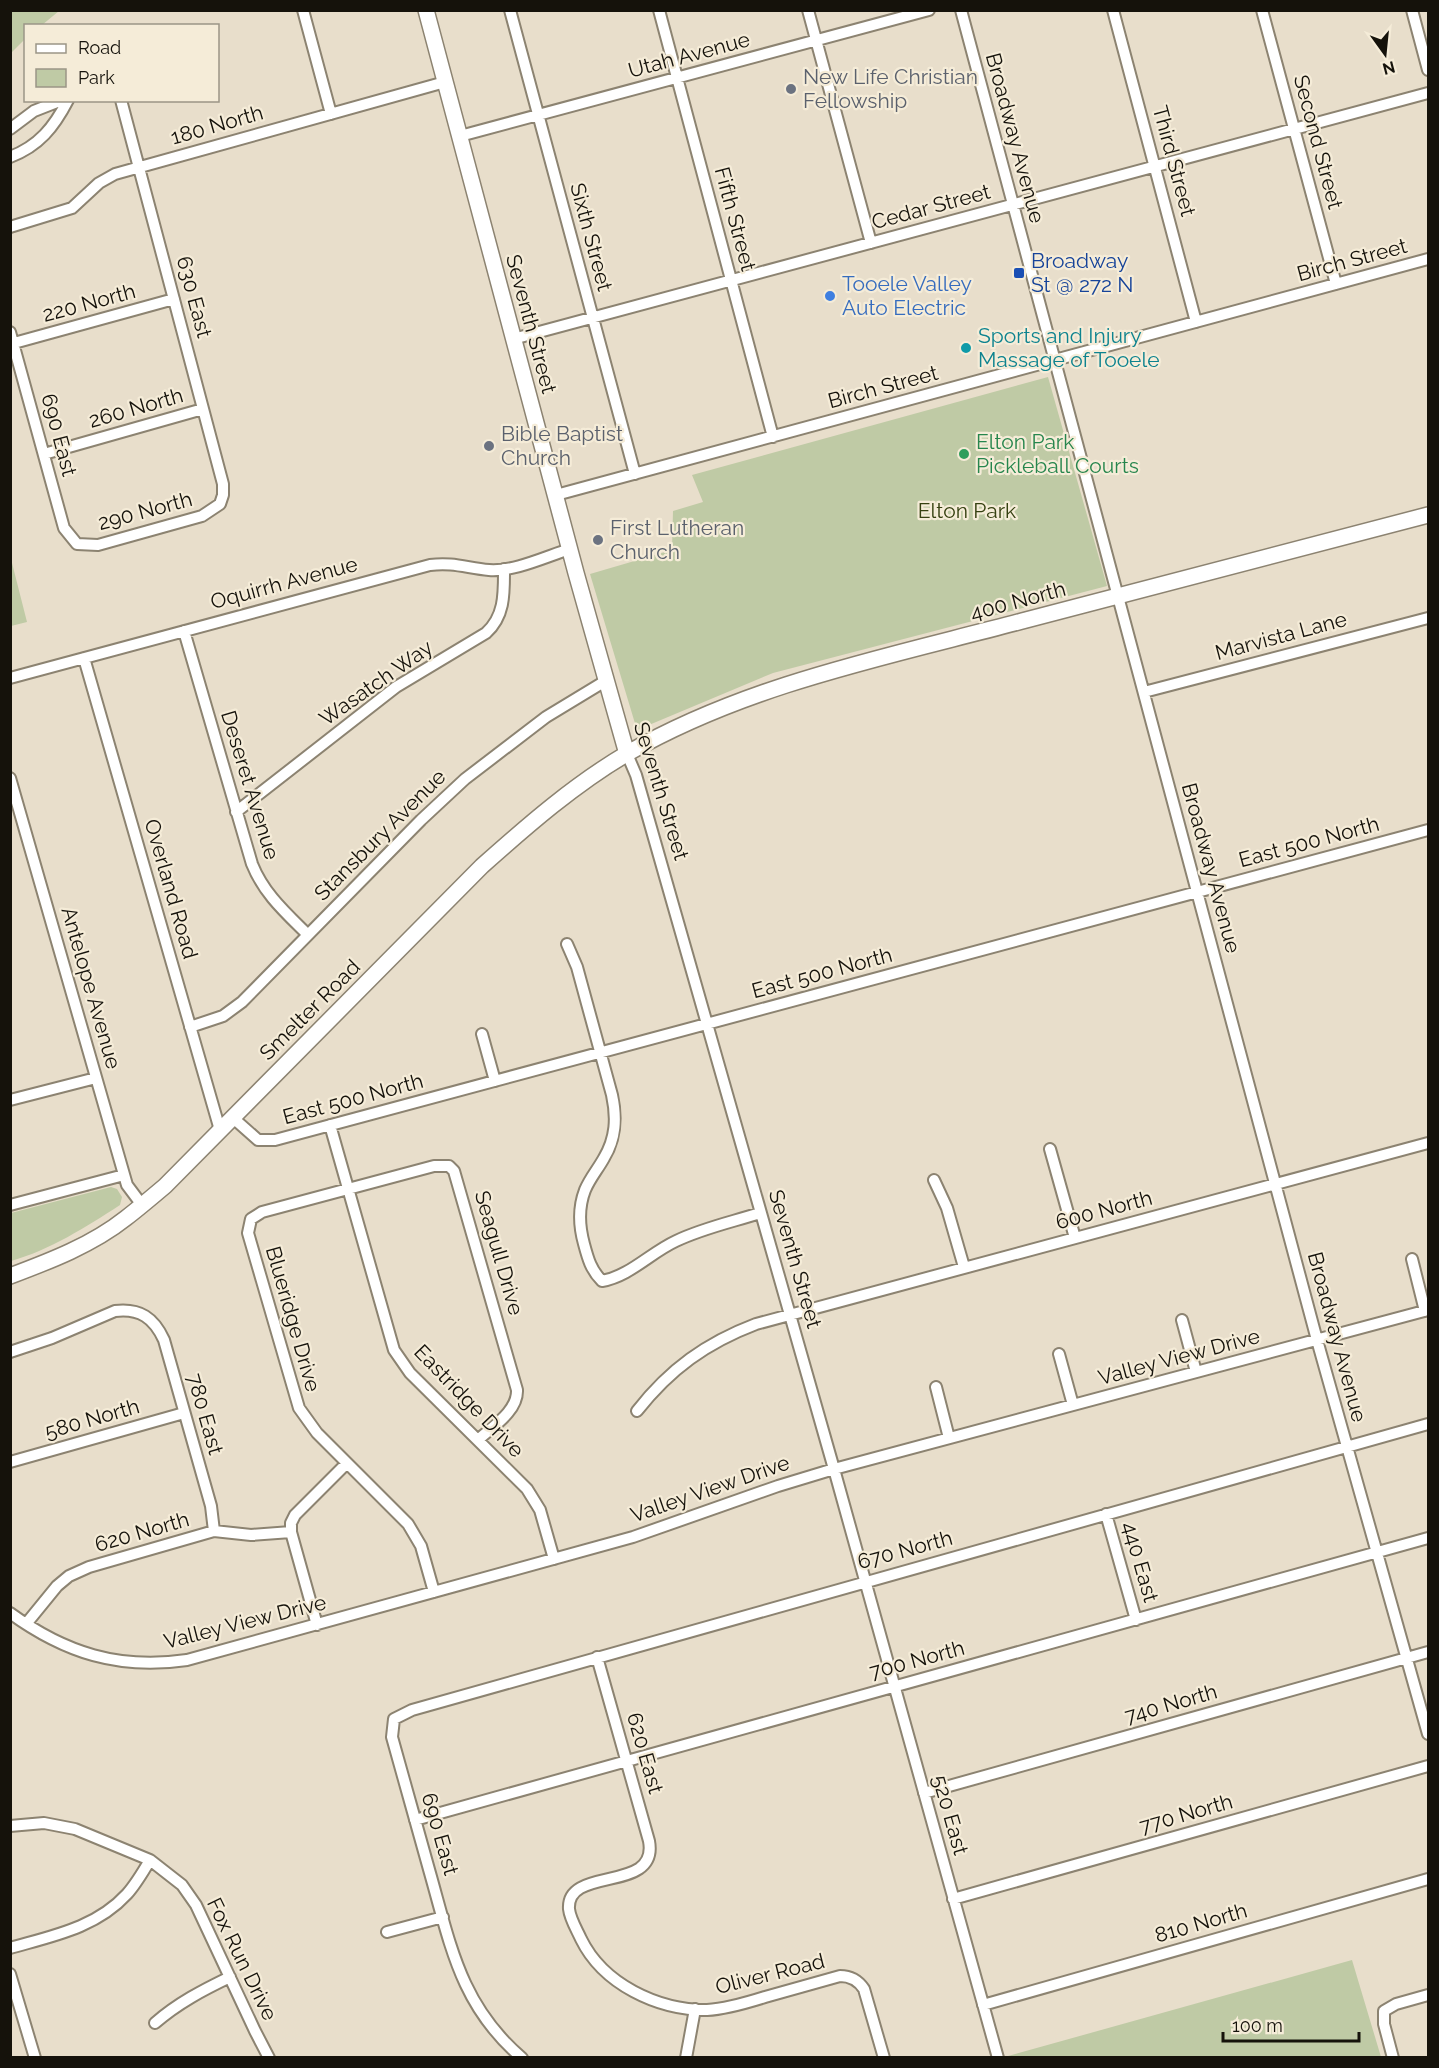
<svg xmlns="http://www.w3.org/2000/svg" width="1439" height="2068" font-family="Raleway,sans-serif">
	<style>
		.green { fill: #bfcaa5 }
		.lines { fill: none; stroke-linecap: round; stroke-linejoin: round }
		.street-casing { stroke: #8c8371; stroke-width: 14 }
		.secondary-casing { stroke: #8c8371; stroke-width: 18 }
		.street { stroke: #fff; stroke-width: 10 }
		.secondary { stroke: #fff; stroke-width: 15 }
		.worship-dot { fill: #6b7280; stroke: #f5ecd8; stroke-width: 2 }
		.transit-dot { fill: #1a4fb4; stroke: #f5ecd8; stroke-width: 2 }
		.shop-dot { fill: #3f7fe0; stroke: #f5ecd8; stroke-width: 2 }
		.culture-dot { fill: #0f9aa8; stroke: #f5ecd8; stroke-width: 2 }
		.leisure-dot { fill: #2e9e5b; stroke: #f5ecd8; stroke-width: 2 }
		.labels { text-anchor: middle; stroke-width: 4.5; stroke-linejoin: round; paint-order: stroke }
		.street-label { font-size: 21px; fill: #15120b; stroke: #f5ecd8 }
		.worship-label { font-size: 21px; fill: #5b616d; stroke: #f5ecd8; text-anchor: start }
		.transit-label { font-size: 21px; fill: #164399; stroke: #f5ecd8; text-anchor: start }
		.shop-label { font-size: 21px; fill: #366cbe; stroke: #f5ecd8; text-anchor: start }
		.culture-label { font-size: 21px; fill: #0d838f; stroke: #f5ecd8; text-anchor: start }
		.leisure-label { font-size: 21px; fill: #27864d; stroke: #f5ecd8; text-anchor: start }
		.park-label { font-size: 21px; fill: #364111; stroke: #f5ecd8 }
	</style>
	<rect width="100%" height="100%" fill="#e8decb"/>
	<path class="green" d="M11,10H59V11L42,25L26,26L25,39L11,53Z
		M1048,377L1107,586L773,673L637,730L590,574L672,550L673,511L703,502L692,475Z
		M11,559L27,622L11,626H10Z
		M111,1187L117,1189L122,1197L120,1205C86,1227 50,1250 11,1261V1213Z
		M1352,1960L1381,2057L1009,2058L1008,2056Z"/>
	<g class="lines">
		<defs>
			<path id="street" d="M303,10L331,114
				M510,10L635,474
				M659,10L773,437
				M808,10L871,243
				M961,10L1317,1340L1428,1734
				M1113,10L1196,322
				M1262,10L1336,284
				M1412,10L1428,70
				M10,129L34,111L62,100
				M460,136L929,10
				M10,157C39,146 54,127 68,100
				M10,227L72,208L99,183L115,174L445,82
				M10,332L64,528L77,544L98,545L202,516L220,504L223,495V484L121,100
				M513,339L1428,93
				M14,343L174,299
				M44,454L203,409
				M556,495L1428,259
				M184,631L252,864C264,894 286,913 308,935
				M84,658L220,1130
				M10,678L430,565C453,562 467,568 489,570C514,572 547,556 570,549
				M1144,692L1428,618
				M627,754L636,775L834,1469L998,2058
				M10,778L127,1185L142,1205
				M236,812L396,687L486,633C505,616 504,593 504,569
				M567,944L577,967L612,1095C617,1118 616,1138 604,1158C598,1169 590,1178 585,1190C578,1208 579,1226 584,1244C588,1259 591,1270 602,1281C630,1276 650,1253 676,1241C703,1228 732,1222 760,1213
				M190,1027L223,1016L242,1002L421,820L465,779L546,717L607,680
				M482,1034L495,1081
				M10,1100L96,1078
				M232,1117L258,1140H275L1428,830
				M330,1125L394,1350L410,1373L527,1489L540,1510L554,1559
				M1050,1149L1075,1238
				M934,1180L947,1208L964,1267
				M10,1205L124,1175
				M1412,1259L1425,1311
				M1182,1320L1196,1372
				M10,1352L52,1338L115,1311C140,1308 154,1318 164,1340L211,1506L214,1531
				M1059,1354L1073,1405
				M936,1387L949,1438
				M637,1411C670,1369 706,1343 756,1324L1428,1143
				M10,1462L184,1413
				M1106,1514L1136,1620
				M434,1592L421,1546L408,1524L317,1433L299,1408L248,1233L251,1219L262,1212L434,1166H449L454,1171L517,1390C518,1411 492,1427 478,1440
				M10,1613C65,1653 119,1670 187,1660L633,1537L778,1486L834,1469L1428,1310
				M26,1624L57,1586L69,1576L89,1567L214,1531L251,1535L291,1532
				M317,1625L291,1532V1523L295,1515L347,1463
				M597,1657L649,1841C659,1894 566,1865 569,1909C570,1919 577,1930 581,1939C603,1984 657,2010 707,2010C726,2009 746,2003 765,1997C790,1990 815,1983 840,1976C850,1976 858,1980 864,1989L884,2058
				M924,1793L1428,1652
				M415,1820L1428,1538
				M10,1826L44,1823L75,1829L150,1860L182,1885L196,1905L255,2031L269,2058
				M953,1899L1428,1766
				M387,1932L443,1917
				M10,1948C52,1936 96,1928 127,1894C136,1884 143,1872 150,1860
				M10,1974L35,2058
				M983,2005L1428,1879
				M155,2023C178,2003 203,1990 230,1977
				M522,2058C461,2006 451,1947 430,1873C417,1828 405,1782 392,1737L394,1719L412,1710L1428,1424
				M686,2058L695,2009
				M1393,2058L1384,2024V2011L1396,2004L1428,1995"/>
			<path id="secondary" d="M426,10L576,573L627,754
				M10,1276C50,1261 92,1245 126,1218C139,1208 152,1197 165,1186L482,866C528,825 575,784 628,753C750,683 891,656 1026,620C1160,585 1294,550 1428,515"/>
		</defs>
		<use href="#street" class="street-casing"/>
		<use href="#secondary" class="secondary-casing"/>
		<use href="#street" class="street"/>
		<use href="#secondary" class="secondary"/>
	</g>
	<g class="worship-dot">
		<circle cx="791" cy="89" r="6"/>
		<circle cx="489" cy="446" r="6"/>
		<circle cx="598" cy="540" r="6"/>
	</g>
	<rect class="transit-dot" x="1013" y="267" width="12" height="12" rx="3"/>
	<circle class="shop-dot" cx="830" cy="296" r="6"/>
	<circle class="culture-dot" cx="966" cy="348" r="6"/>
	<circle class="leisure-dot" cx="964" cy="454" r="6"/>
	<g class="labels">
		<g class="street-label">
			<text transform="translate(689 55) rotate(-15)" y="7">Utah Avenue</text>
			<text transform="translate(217 125) rotate(-16)" y="7">180 North</text>
			<text transform="translate(1015 138) rotate(75)" y="7">Broadway Avenue</text>
			<text transform="translate(1318 142) rotate(75)" y="7">Second Street</text>
			<text transform="translate(1174 161) rotate(75)" y="7">Third Street</text>
			<text transform="translate(931 207) rotate(-15)" y="7">Cedar Street</text>
			<text transform="translate(735 219) rotate(75)" y="7">Fifth Street</text>
			<text transform="translate(591 237) rotate(75)" y="7">Sixth Street</text>
			<text transform="translate(1352 260) rotate(-15)" y="7">Birch Street</text>
			<text transform="translate(194 297) rotate(75)" y="7">630 East</text>
			<text transform="translate(89 303) rotate(-15)" y="7">220 North</text>
			<text transform="translate(531 324) rotate(75)" y="7">Seventh Street</text>
			<text transform="translate(883 387) rotate(-15)" y="7">Birch Street</text>
			<text transform="translate(136 408) rotate(-16)" y="7">260 North</text>
			<text transform="translate(59 435) rotate(75)" y="7">690 East</text>
			<text transform="translate(145 511) rotate(-15)" y="7">290 North</text>
			<text transform="translate(284 583) rotate(-15)" y="7">Oquirrh Avenue</text>
			<text transform="translate(1018 601) rotate(-15)" y="7">400 North</text>
			<text transform="translate(1281 636) rotate(-15)" y="7">Marvista Lane</text>
			<text transform="translate(376 683) rotate(-35)" y="7">Wasatch Way</text>
			<text transform="translate(250 785) rotate(73)" y="7">Deseret Avenue</text>
			<text transform="translate(661 791) rotate(73)" y="7">Seventh Street</text>
			<text transform="translate(380 835) rotate(-45)" y="7">Stansbury Avenue</text>
			<text transform="translate(1309 842) rotate(-15)" y="7">East 500 North</text>
			<text transform="translate(1211 868) rotate(75)" y="7">Broadway Avenue</text>
			<text transform="translate(171 889) rotate(74)" y="7">Overland Road</text>
			<text transform="translate(822 973) rotate(-15)" y="7">East 500 North</text>
			<text transform="translate(91 988) rotate(74)" y="7">Antelope Avenue</text>
			<text transform="translate(310 1010) rotate(-45)" y="7">Smelter Road</text>
			<text transform="translate(353 1099) rotate(-15)" y="7">East 500 North</text>
			<text transform="translate(1104 1210) rotate(-15)" y="7">600 North</text>
			<text transform="translate(499 1253) rotate(74)" y="7">Seagull Drive</text>
			<text transform="translate(795 1259) rotate(74)" y="7">Seventh Street</text>
			<text transform="translate(293 1319) rotate(74)" y="7">Blueridge Drive</text>
			<text transform="translate(1337 1337) rotate(75)" y="7">Broadway Avenue</text>
			<text transform="translate(1179 1357) rotate(-15)" y="7">Valley View Drive</text>
			<text transform="translate(469 1401) rotate(46)" y="7">Eastridge Drive</text>
			<text transform="translate(205 1414) rotate(74)" y="7">780 East</text>
			<text transform="translate(92 1419) rotate(-16)" y="7">580 North</text>
			<text transform="translate(710 1489) rotate(-19)" y="7">Valley View Drive</text>
			<text transform="translate(142 1532) rotate(-16)" y="7">620 North</text>
			<text transform="translate(905 1550) rotate(-15)" y="7">670 North</text>
			<text transform="translate(1140 1562) rotate(74)" y="7">440 East</text>
			<text transform="translate(245 1622) rotate(-14)" y="7">Valley View Drive</text>
			<text transform="translate(917 1660) rotate(-15)" y="7">700 North</text>
			<text transform="translate(1171 1704) rotate(-16)" y="7">740 North</text>
			<text transform="translate(645 1753) rotate(74)" y="7">620 East</text>
			<text transform="translate(1186 1814) rotate(-16)" y="7">770 North</text>
			<text transform="translate(950 1815) rotate(74)" y="7">520 East</text>
			<text transform="translate(440 1834) rotate(74)" y="7">690 East</text>
			<text transform="translate(1201 1923) rotate(-16)" y="7">810 North</text>
			<text transform="translate(242 1959) rotate(64)" y="7">Fox Run Drive</text>
			<text transform="translate(770 1974) rotate(-14)" y="7">Oliver Road</text>
		</g>
		<g class="worship-label">
			<text x="803" y="84">New Life Christian<tspan x="803" dy="24">Fellowship</tspan></text>
			<text x="501" y="441">Bible Baptist<tspan x="501" dy="24">Church</tspan></text>
			<text x="610" y="535">First Lutheran<tspan x="610" dy="24">Church</tspan></text>
		</g>
		<g class="transit-label">
			<text x="1031" y="268">Broadway<tspan x="1031" dy="24">St @ 272 N</tspan></text>
		</g>
		<g class="shop-label">
			<text x="842" y="291">Tooele Valley<tspan x="842" dy="24">Auto Electric</tspan></text>
		</g>
		<g class="culture-label">
			<text x="978" y="343">Sports and Injury<tspan x="978" dy="24">Massage of Tooele</tspan></text>
		</g>
		<g class="leisure-label">
			<text x="976" y="449">Elton Park<tspan x="976" dy="24">Pickleball Courts</tspan></text>
		</g>
		<g class="park-label">
			<text x="967" y="518">Elton Park</text>
		</g>
	</g>
	<rect width="1439" height="2068" fill="none" stroke="#15120b" stroke-width="24"/>
	<rect x="24" y="24" width="195" height="78" fill="#f5ecd8" stroke="#9b9586" stroke-width="1.5"/>
	<rect x="36" y="44" width="30" height="9" fill="#ffffff" stroke="#9b9586" stroke-width="1.5"/>
	<text x="78" y="54" font-size="18" fill="#15120b">Road</text>
	<rect x="36" y="69" width="30" height="18" fill="#bfcaa5" stroke="#9b9586" stroke-width="1.5"/>
	<text x="78" y="84" font-size="18" fill="#15120b">Park</text>
	<g transform="translate(1385 54) rotate(165)" stroke="#f5ecd8" stroke-width="4.5" paint-order="stroke">
	<path d="M0-4.5L10 22L0 15L-10 22Z" fill="#15120b"/>
	<text y="-9" font-size="16" font-weight="bold" text-anchor="middle" fill="#15120b">N</text>
	</g>
	<path d="M1223 2032v9h136v-9" fill="none" stroke="#15120b" stroke-width="3"/>
	<text x="1232" y="2032" font-size="18" fill="#15120b" stroke="#f5ecd8" stroke-width="4.5" paint-order="stroke">100 m</text>
</svg>
